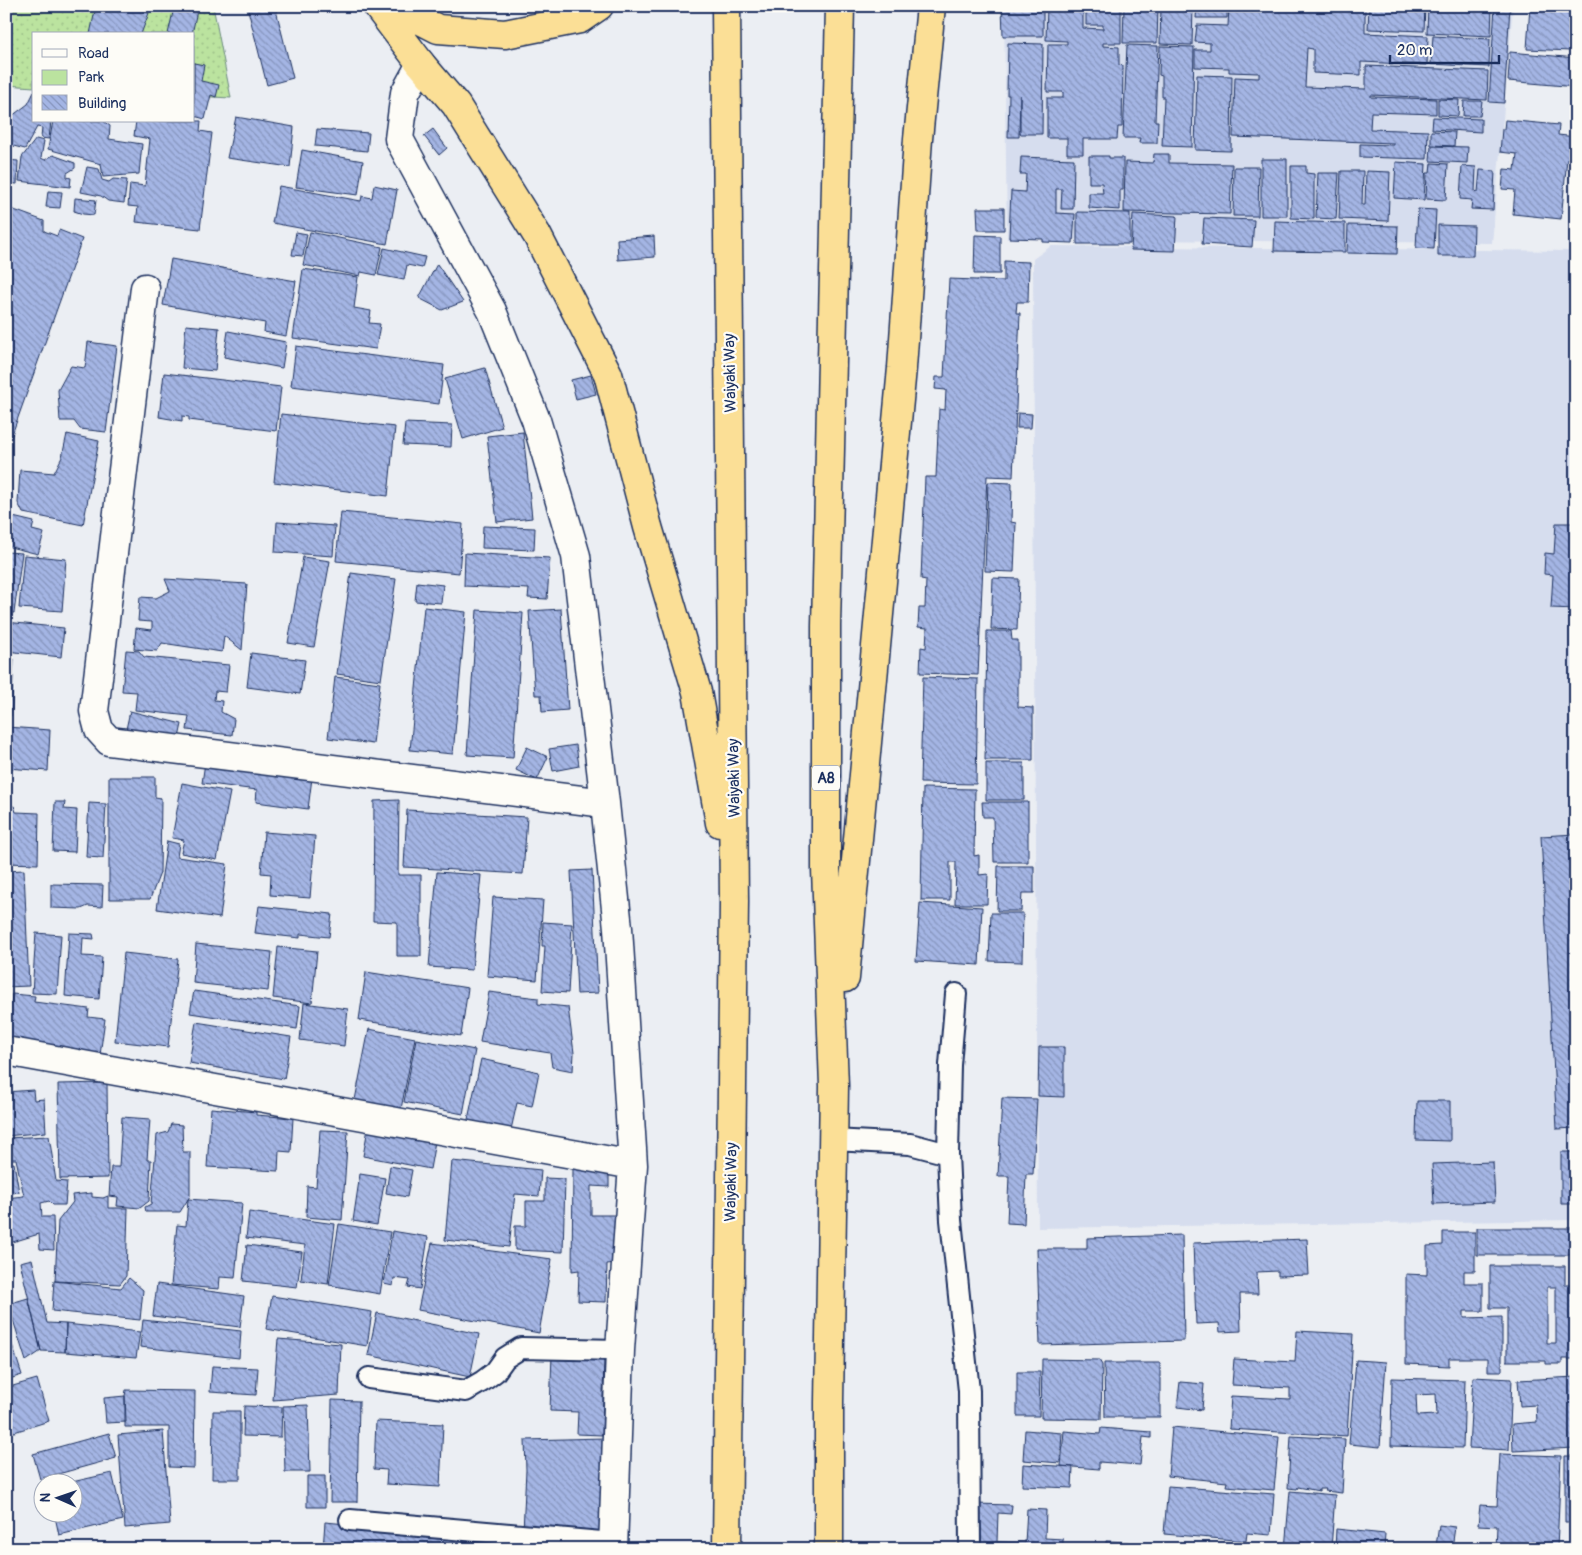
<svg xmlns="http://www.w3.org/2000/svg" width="1582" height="1555" font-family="Pangolin,sans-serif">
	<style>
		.built { fill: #d6ddee }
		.green { fill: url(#green-dots); stroke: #6b897e }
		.building { fill: url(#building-back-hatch); stroke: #1b2f5e; fill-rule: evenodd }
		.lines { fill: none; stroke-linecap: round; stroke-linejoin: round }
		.service-casing { stroke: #1b2f5e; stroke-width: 24 }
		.minor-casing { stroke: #1b2f5e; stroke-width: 31 }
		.trunk-casing { stroke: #1b2f5e; stroke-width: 31 }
		.service { stroke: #fdfcf7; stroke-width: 20 }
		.minor { stroke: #fdfcf7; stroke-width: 28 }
		.trunk { stroke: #fbdf96; stroke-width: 28 }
		.labels { text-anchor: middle; stroke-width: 4.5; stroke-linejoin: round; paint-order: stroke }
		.shield { fill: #fdfcf7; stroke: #5f6c8c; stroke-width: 1 }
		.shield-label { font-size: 15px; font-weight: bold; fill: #1b2f5e }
		.street-label { font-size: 16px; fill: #1b2f5e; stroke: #fdfcf7 }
	</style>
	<defs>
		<pattern id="green-dots" width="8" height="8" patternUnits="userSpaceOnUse" patternTransform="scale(1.25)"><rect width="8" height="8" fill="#bbe39f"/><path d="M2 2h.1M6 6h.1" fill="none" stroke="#a0c38b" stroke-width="1.8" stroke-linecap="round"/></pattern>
		<pattern id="building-back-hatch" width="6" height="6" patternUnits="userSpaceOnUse" patternTransform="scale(1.25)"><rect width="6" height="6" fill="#a4b5e4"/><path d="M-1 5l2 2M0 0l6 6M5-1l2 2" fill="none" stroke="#8594bc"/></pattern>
	</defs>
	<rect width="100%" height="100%" fill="#ebeef3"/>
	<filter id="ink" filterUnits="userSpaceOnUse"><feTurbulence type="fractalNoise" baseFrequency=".02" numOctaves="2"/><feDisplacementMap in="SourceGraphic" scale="10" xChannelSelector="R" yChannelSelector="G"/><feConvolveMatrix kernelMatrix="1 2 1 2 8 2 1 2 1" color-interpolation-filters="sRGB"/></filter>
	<g filter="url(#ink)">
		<path class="built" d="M1004,6H1513L1492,243L1007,239Z
			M1051,246L1576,251V1220L1038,1228L1033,259Z"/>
		<path class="green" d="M6,6H213L231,98L194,96V34H34V87L6,85Z"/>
		<path class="building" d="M96,6L106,8V6H137V8L149,13L141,34H90Z
			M168,6H198L192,34H168L173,12L167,11Z
			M247,6H275L293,78L267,85Z
			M1002,6H1043V36H1003Z
			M1047,6H1083V28L1103,29V25H1086V6H1121V43H1103V46L1119,47V65L1123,66L1122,127H1118L1117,139H1083V154H1067V138H1047V98H1063V92H1047L1048,44H1067V41L1046,40Z
			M1124,6H1158L1157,43H1123Z
			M1161,6H1193L1192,45L1160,44Z
			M1197,6H1227V18H1196Z
			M1229,6L1365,8V33L1428,36L1427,65L1361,62V75L1313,73V49L1307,48L1305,87L1366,89V66L1488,71L1487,100L1371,95V97L1436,99V114L1371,112L1370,129L1428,131L1427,159L1360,157V144L1393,145V143L1233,137L1235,77L1259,78V73L1229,72V68L1195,67V50H1210V43L1195,42L1197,25L1228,26Z
			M1369,6H1425L1424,31L1368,29Z
			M1428,6H1492L1491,36L1427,33Z
			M1495,6H1510L1504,103L1489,102Z
			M1530,6H1571L1570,51L1527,49Z
			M1433,36L1490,39L1489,67L1431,64Z
			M1008,43L1043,44L1042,134H1020V95L1019,137H1008L1009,95H1007Z
			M1127,45L1158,46L1155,121H1158L1157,143H1139L1140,138H1123Z
			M1160,46L1194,47L1192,147L1162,146L1164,97H1162V76L1159,75Z
			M1510,52L1576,58V87L1508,81Z
			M194,63L204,65L201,81L219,85L216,97L211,95L205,119L194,116Z
			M1197,75L1232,76L1231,151L1195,150Z
			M34,92V121H51L49,139L41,138L42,128L37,127L25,149L6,144L12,116L28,104Z
			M1438,99L1459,100L1458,116L1438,115Z
			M1464,101H1482L1480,116H1463Z
			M236,117L294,127L290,167L227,158Z
			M1433,117L1481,119V132L1432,129Z
			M1505,120L1559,125L1558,135L1576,137L1573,160L1567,159L1561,219L1513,214L1515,190L1502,189L1504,169L1515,170L1517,154L1500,152L1502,129H1504Z
			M53,121H103L110,126L109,139L142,144L139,174L103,177L101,164L48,149Z
			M136,121H201L200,131L212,133L200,229L136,222L138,207L128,206L130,184L145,186L150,139L134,136Z
			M317,129L369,133L367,151L315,146Z
			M433,129L447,148L439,155L424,136Z
			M1431,131L1455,132L1454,146L1431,145Z
			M36,139L44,141L41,158L45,160L53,155L75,163V168L67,173V177L71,178L70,187L19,181L22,157Z
			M1431,146L1468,147L1467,163L1430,161Z
			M302,150L363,161L358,195L296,187Z
			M1154,154H1169V163L1232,164L1230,214L1124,212L1125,162L1153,163Z
			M1089,156H1109V158H1123V190H1120V210L1089,208V193H1103L1102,183H1089Z
			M1021,157L1074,159L1073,209H1061L1062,189H1056V213L1075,214L1073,243L1043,242V239L1009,238L1011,191L1025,192L1026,174H1020Z
			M1261,159H1287V216H1261Z
			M6,160L18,161L17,184L6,183Z
			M1396,162L1426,164L1424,200L1394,198Z
			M1431,163L1448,164L1446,200L1426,199L1427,173H1430Z
			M1291,166H1306V173L1314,174V219L1291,218Z
			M1462,166L1476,167L1475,191L1478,192L1480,170L1495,171L1493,210L1471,209L1472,200L1460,199Z
			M87,167L99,169L102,180L109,182L113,179L127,180L124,203L108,201L101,196L81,192Z
			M1234,167H1259L1258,216H1233Z
			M1341,171H1363L1362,205H1365L1366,171L1390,172L1388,221L1339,219Z
			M1318,173H1339L1336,219L1316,218Z
			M374,185L397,190L387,244L272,223L279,186L361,201L362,196L372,198Z
			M48,191L62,192L60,208L46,207Z
			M75,198L96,200L94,215L83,214L74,211Z
			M6,207L44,221V231L57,236L59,230L82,239L10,440L6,439Z
			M977,208H1004V230H978Z
			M1418,209L1436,210L1434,249L1416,248Z
			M1077,212L1130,213V244H1077Z
			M1133,214L1177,216L1175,251L1131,250Z
			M1204,218L1254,220L1252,247L1202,244Z
			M1275,221L1345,223V252L1274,251Z
			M1348,225L1398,226L1397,254L1347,253Z
			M1438,225L1474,226L1473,256H1438Z
			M296,232L307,234L303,256L292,255Z
			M310,232L382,247L376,275L361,272L360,276L303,265Z
			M975,235L1000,236V274H974Z
			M654,236L655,257L618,260L617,239Z
			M384,248L425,257L422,268L407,265L404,280L378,275Z
			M171,259L296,281L286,336L264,332L265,323L163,305Z
			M1004,261L1029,262L1028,302H1017L1016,313H1020L1013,477L987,476L978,675L920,673L921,647L926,648L927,628L918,627L919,608H925L926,580L921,579L925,477H936L939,409L945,410L946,390L935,389L936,377H944L949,279L1004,281Z
			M437,264L463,302L442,310L419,298Z
			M303,269L358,277L354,308L371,311L369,323L380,324L376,349L293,338Z
			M186,325L219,328L215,371L182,368Z
			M228,331L286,342L282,368L224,357Z
			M88,342L117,346L106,432L80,429L74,421H60L58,390L71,366L85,368Z
			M296,346L444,365L439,404L291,386Z
			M485,368L502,427L463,439L445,379Z
			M164,373L281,387L276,431L189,420V417L182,416V421L159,417Z
			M591,375L596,394L576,399L571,380Z
			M1018,413L1032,414L1031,428H1017Z
			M281,414L395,427L388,496L274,482Z
			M405,423L452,425L451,447L403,445Z
			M523,432L532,518L497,522L487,436Z
			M67,434L99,441L83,525L23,513L18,503L20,470L54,473L62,457Z
			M988,482L1012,483L1011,522L1016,523L1014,572L985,571Z
			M341,512L463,524L459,573L336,561Z
			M13,517L34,522L32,530L44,533L38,554L6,546Z
			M277,522L335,526L333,556L275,552Z
			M1556,523H1576V609L1551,608L1553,575L1544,574L1545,553L1554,554Z
			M483,526L535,528L534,550L482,548Z
			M6,552L22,553L14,613L6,612Z
			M465,553L550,558L547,599L528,598L529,589L464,586Z
			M24,555L66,559L62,611L19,608Z
			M303,557L330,561L314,647L288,643Z
			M351,573L396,579L381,680L337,674Z
			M993,578L1019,579L1017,630L991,629Z
			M165,579L247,584L242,650L224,636L222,652L162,643L157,651L134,649L136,628L152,630V622L138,621L140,597L156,598L170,591Z
			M417,582L443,585L441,603L415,601Z
			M424,607L466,612L453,754L410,750Z
			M561,609L568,710L542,712L541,695H535L529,611Z
			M477,610L523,613L513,758L467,755Z
			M6,622L64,628L61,657L6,651Z
			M987,631H1011L1012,640H1018V707L1033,708V760H985Z
			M126,650L139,651L144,657L229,665L226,692L215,691L214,700L222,701L221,712L234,719L232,735L187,730L189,716L135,710L137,692L122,691Z
			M251,653L305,660L300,694L247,687Z
			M6,658L14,659L11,716H6Z
			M335,677L380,683L373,744L328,738Z
			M923,677L978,679L976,784L920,783Z
			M130,711L182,724L177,747L125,734Z
			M6,727L50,730L48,771L6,768Z
			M576,745L579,766L553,771L549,749Z
			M527,747L548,757L537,780L516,770Z
			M205,763L312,778L308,809L256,802L257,790L202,783Z
			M986,763H1024V800H986Z
			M109,777H155V797L161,798L160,873L150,899H109Z
			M182,783L230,792L217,860L181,853L184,840L172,838Z
			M923,788L975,789L974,856L979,855V875L988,874L987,904H955L956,862H950V900H921Z
			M399,800L398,875H421V956H397V922L373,921L374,801Z
			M55,802H65L64,809L77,810L75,852L53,851Z
			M982,802H1028V862H994L993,817H983Z
			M89,803L106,804L103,858L86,857Z
			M6,806H14L16,812L39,813L38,864L6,863Z
			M407,810L527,817L523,874L404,867Z
			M264,832L315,836L310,898L270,895L271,874L261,873Z
			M1576,834V1128L1557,1129L1541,836Z
			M167,841L179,844L177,857L227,864L220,918L157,909Z
			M998,866H1034V893H1022L1021,911H997Z
			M24,870L29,986L6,987V871Z
			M592,870L598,993L577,994L571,871Z
			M437,872L481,875L472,970L429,967Z
			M51,884L103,885L102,907L88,906L81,909L51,908Z
			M493,897L543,900L537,980L487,976Z
			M920,903L982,907L979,965L916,961Z
			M259,906L332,914L329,937L300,934V938L255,933Z
			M991,913H1023L1022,962L989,961Z
			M543,922L572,924L568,993L542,991L545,946H542Z
			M36,933L61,935L57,994L32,993Z
			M69,933L93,934L94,939L83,938L82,956L102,957L99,999L65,996Z
			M196,944L272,952L268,991L193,983Z
			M278,947L317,951L312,1003L273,998Z
			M124,953L178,959L168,1047L115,1041Z
			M366,972L468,988L461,1036L359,1020Z
			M194,991L300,1006L297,1029L190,1013Z
			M489,992L538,998V1004L568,1007L574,1053L573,1071L552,1067L550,1053L480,1042Z
			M6,993L9,994L6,1020Z
			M12,994L35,996L34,1002L89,1009L88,1017L105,1019L100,1055L7,1043Z
			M304,1003L348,1009L344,1046L300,1040Z
			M196,1022L291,1037L284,1079L189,1063Z
			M369,1029L415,1038L400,1114L354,1105Z
			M416,1039L475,1050L463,1114L404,1102Z
			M1039,1047H1064V1097L1038,1096Z
			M481,1059L539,1072L532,1106L517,1103L510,1134L467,1124Z
			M107,1083L108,1178L60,1179L58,1084Z
			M33,1090L34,1100L44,1099L46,1132L6,1136V1092Z
			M1002,1098L1037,1099L1033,1174H1026L1024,1224L1007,1223L1009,1176H998Z
			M1417,1101H1450V1141L1416,1140Z
			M211,1108L256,1112V1115L293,1118L291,1152L279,1151L278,1171L207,1167Z
			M122,1117L150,1119L147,1160H151L149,1201L140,1208L117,1206L118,1197L109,1196L111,1167H119Z
			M369,1123L436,1136L430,1169L363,1156Z
			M171,1124L182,1125L183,1152H190V1196L180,1212H146L145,1207L151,1204L157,1135L168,1132Z
			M320,1130L348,1131L342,1220L306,1217L307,1186L316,1187Z
			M49,1136L56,1181L67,1182L65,1205H53L49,1201L41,1203L42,1217H53L54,1250L40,1249L39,1234L6,1244V1198L24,1196L16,1159H6V1138Z
			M1561,1152H1576V1204H1561Z
			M452,1161L541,1170L539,1196L515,1194L509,1247L445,1240Z
			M1493,1162L1495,1202L1434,1204L1432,1164Z
			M14,1163L19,1192L6,1194V1165Z
			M390,1166L412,1170L407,1197L386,1193Z
			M573,1169L609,1170V1187L591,1186V1215H616L615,1263L607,1264L606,1302L578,1301L579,1270L572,1271Z
			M360,1174L385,1178L377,1225L353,1221Z
			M545,1178L565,1179L563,1252L515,1250V1226H526V1201H545Z
			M92,1193V1197L103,1198L108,1196V1208H128L126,1276L120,1284L55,1281L58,1221L73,1202L72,1195Z
			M188,1199L242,1203L235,1278L220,1277L219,1289L171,1285L177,1225L186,1226Z
			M249,1212L335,1224L328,1284L301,1280L305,1245L246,1238Z
			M339,1224L390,1232L380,1294L329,1285Z
			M1477,1228H1576V1277H1571V1255H1477Z
			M392,1231L428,1237L420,1289L408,1287L410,1280L394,1278L393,1286L384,1284Z
			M1443,1232H1475V1271H1464V1283H1483V1311H1464V1318L1502,1317V1371H1488V1358H1449V1366L1406,1364V1274L1427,1275V1246L1443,1245Z
			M1182,1235L1184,1341L1040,1345L1037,1249H1087V1238Z
			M1307,1239L1309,1275L1278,1276V1271L1257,1272L1258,1294H1240L1241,1331L1220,1332L1219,1323L1196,1324L1193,1243Z
			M432,1243L552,1259L539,1333L418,1310Z
			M247,1245L302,1252L297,1287L243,1281Z
			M32,1259L47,1323L66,1324L65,1352L41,1351L20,1262Z
			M1490,1266H1565V1284H1576V1359H1562V1364H1546V1361H1507V1308H1490ZM1547,1287H1556V1343H1547Z
			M129,1278L143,1290L140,1320L52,1311L54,1281L121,1288Z
			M157,1284L244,1296L240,1327L153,1316Z
			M272,1296L372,1312L367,1346L266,1329Z
			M28,1298L41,1351L26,1361L8,1304Z
			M377,1313L479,1334L470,1377L368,1355Z
			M143,1320L241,1331L239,1358L140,1347Z
			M66,1324L140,1332L136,1358L65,1352Z
			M6,1326L22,1375L6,1380Z
			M1297,1331L1353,1334L1347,1436L1229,1429L1231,1396L1290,1399V1388L1232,1385L1234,1359L1295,1362Z
			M278,1339L341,1344L339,1395L273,1400Z
			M552,1354L604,1356L602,1435L577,1434L578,1412L550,1411Z
			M1042,1359L1099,1360L1102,1365L1101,1419L1041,1418Z
			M1356,1360L1386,1362L1380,1447L1349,1444Z
			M1104,1363H1160V1417H1105Z
			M212,1366L258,1368L256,1395L210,1392Z
			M1017,1372H1040L1039,1416H1017Z
			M1473,1377L1512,1379L1509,1450L1469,1448Z
			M1576,1377V1448L1513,1451L1512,1424L1537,1422L1536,1405L1520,1406L1518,1380Z
			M1392,1378L1465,1380L1463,1448L1391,1446ZM1436,1394L1437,1415L1417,1416L1416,1395Z
			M37,1379L49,1421L11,1433L6,1417V1388Z
			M1180,1382L1204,1384L1202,1410L1177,1407Z
			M126,1390L195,1391L194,1468L169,1467V1427H125V1396Z
			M125,1396L126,1422L106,1423L104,1398Z
			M332,1400L359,1401L357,1502H330Z
			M308,1405L310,1472H285L283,1406Z
			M244,1406L282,1407L281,1437L243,1436Z
			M213,1411H240V1479H212Z
			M376,1421L443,1424L440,1487L386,1484L387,1470L374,1469Z
			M1172,1427L1279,1437L1274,1490L1226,1486L1227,1482L1168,1476Z
			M1101,1428L1151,1432V1438L1143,1437L1140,1465L1099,1462V1469L1061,1466L1064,1431L1100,1434Z
			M1025,1430L1062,1433L1060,1463L1023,1460Z
			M163,1431L170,1524L125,1528L118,1435Z
			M109,1433L116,1458L40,1479L33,1454Z
			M1291,1436L1345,1439L1342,1493L1325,1491L1326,1489H1319V1491L1298,1487L1297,1489L1288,1488Z
			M604,1438L600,1533L523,1531L526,1470L525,1440Z
			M1500,1454L1561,1456L1557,1549H1496L1497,1526L1478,1525L1480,1505L1497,1506Z
			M1565,1456H1576V1522H1565Z
			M1023,1464L1073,1467L1072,1488L1022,1486Z
			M112,1473L123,1520L59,1535L54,1512H72V1482Z
			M307,1476H325V1507H307Z
			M1168,1486L1274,1494L1271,1535L1247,1533L1246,1541L1164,1534Z
			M1290,1491L1335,1495L1331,1549H1285Z
			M975,1504L1012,1505L1011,1514L998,1513L997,1542L1025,1543L1027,1509L1046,1510L1045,1538L1063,1539V1549H974Z
			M325,1522L498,1538V1549H323Z
			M1439,1525L1455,1527L1452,1548L1436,1546Z
			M1336,1529L1385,1534L1384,1549H1335Z
			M1106,1541L1129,1542L1128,1549H1106Z"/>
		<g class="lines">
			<defs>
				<path id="service" d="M833,1140L910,1144L948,1154L951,1220L969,1391L970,1549
					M948,1154L950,1065L956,994
					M369,1378L466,1391L483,1381L495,1372L505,1358L521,1348L620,1350
					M350,1520L613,1543"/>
				<path id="minor" d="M421,64L405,93L399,139L492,311L536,420L576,556L605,803L618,928L633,1165L620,1350L613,1549
					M145,288L94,711L99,730L109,741L605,803
					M6,1051L633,1165"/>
				<path id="trunk" d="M377,6L421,64L456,105L537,235L608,374L648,527L697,692L720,823
					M393,6L438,29L505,34L580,19L599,6
					M726,6L734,901L727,1549
					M845,978L902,368L918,139L931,6
					M829,1549V1402L834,1086L826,869V626L840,6"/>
			</defs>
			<use href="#service" class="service-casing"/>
			<use href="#minor" class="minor-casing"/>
			<use href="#trunk" class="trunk-casing"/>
			<use href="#service" class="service"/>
			<use href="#minor" class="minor"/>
			<use href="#trunk" class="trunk"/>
		</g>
	</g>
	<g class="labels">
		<rect class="shield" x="812" y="765.5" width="28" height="25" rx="4"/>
		<g class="shield-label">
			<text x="826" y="783">A8</text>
		</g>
		<g class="street-label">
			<text transform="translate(729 373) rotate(-91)" y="6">Waiyaki Way</text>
			<text transform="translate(733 778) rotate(-91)" y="6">Waiyaki Way</text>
			<text transform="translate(730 1182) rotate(-89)" y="6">Waiyaki Way</text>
		</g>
	</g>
	<rect width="1582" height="1555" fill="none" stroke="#fdfcf7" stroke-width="25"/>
	<rect x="12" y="12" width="1557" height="1530" fill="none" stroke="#1b2f5e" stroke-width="2" filter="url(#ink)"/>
	<rect x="32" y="32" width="162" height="90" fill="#fdfcf7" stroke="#a3aaba"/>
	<rect x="42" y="49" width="25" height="8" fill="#fdfcf7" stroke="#a3aaba"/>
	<text x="78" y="58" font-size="15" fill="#1b2f5e">Road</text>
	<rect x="42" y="70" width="25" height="15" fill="#bbe39f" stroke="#a3aaba"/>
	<text x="78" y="82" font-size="15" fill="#1b2f5e">Park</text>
	<rect x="42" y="95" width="25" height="15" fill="url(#building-back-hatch)" stroke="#a3aaba"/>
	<text x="78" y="108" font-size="15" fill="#1b2f5e">Building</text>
	<g transform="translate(58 1498) rotate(272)"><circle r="24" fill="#fdfcf7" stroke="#a3aaba"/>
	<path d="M0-4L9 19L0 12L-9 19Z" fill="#1b2f5e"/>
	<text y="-8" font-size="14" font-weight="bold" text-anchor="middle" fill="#1b2f5e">N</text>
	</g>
	<path d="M1390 55v8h109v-8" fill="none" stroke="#1b2f5e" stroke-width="2.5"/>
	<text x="1397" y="55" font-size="15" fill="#1b2f5e" stroke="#fdfcf7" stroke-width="4" paint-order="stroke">20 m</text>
</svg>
